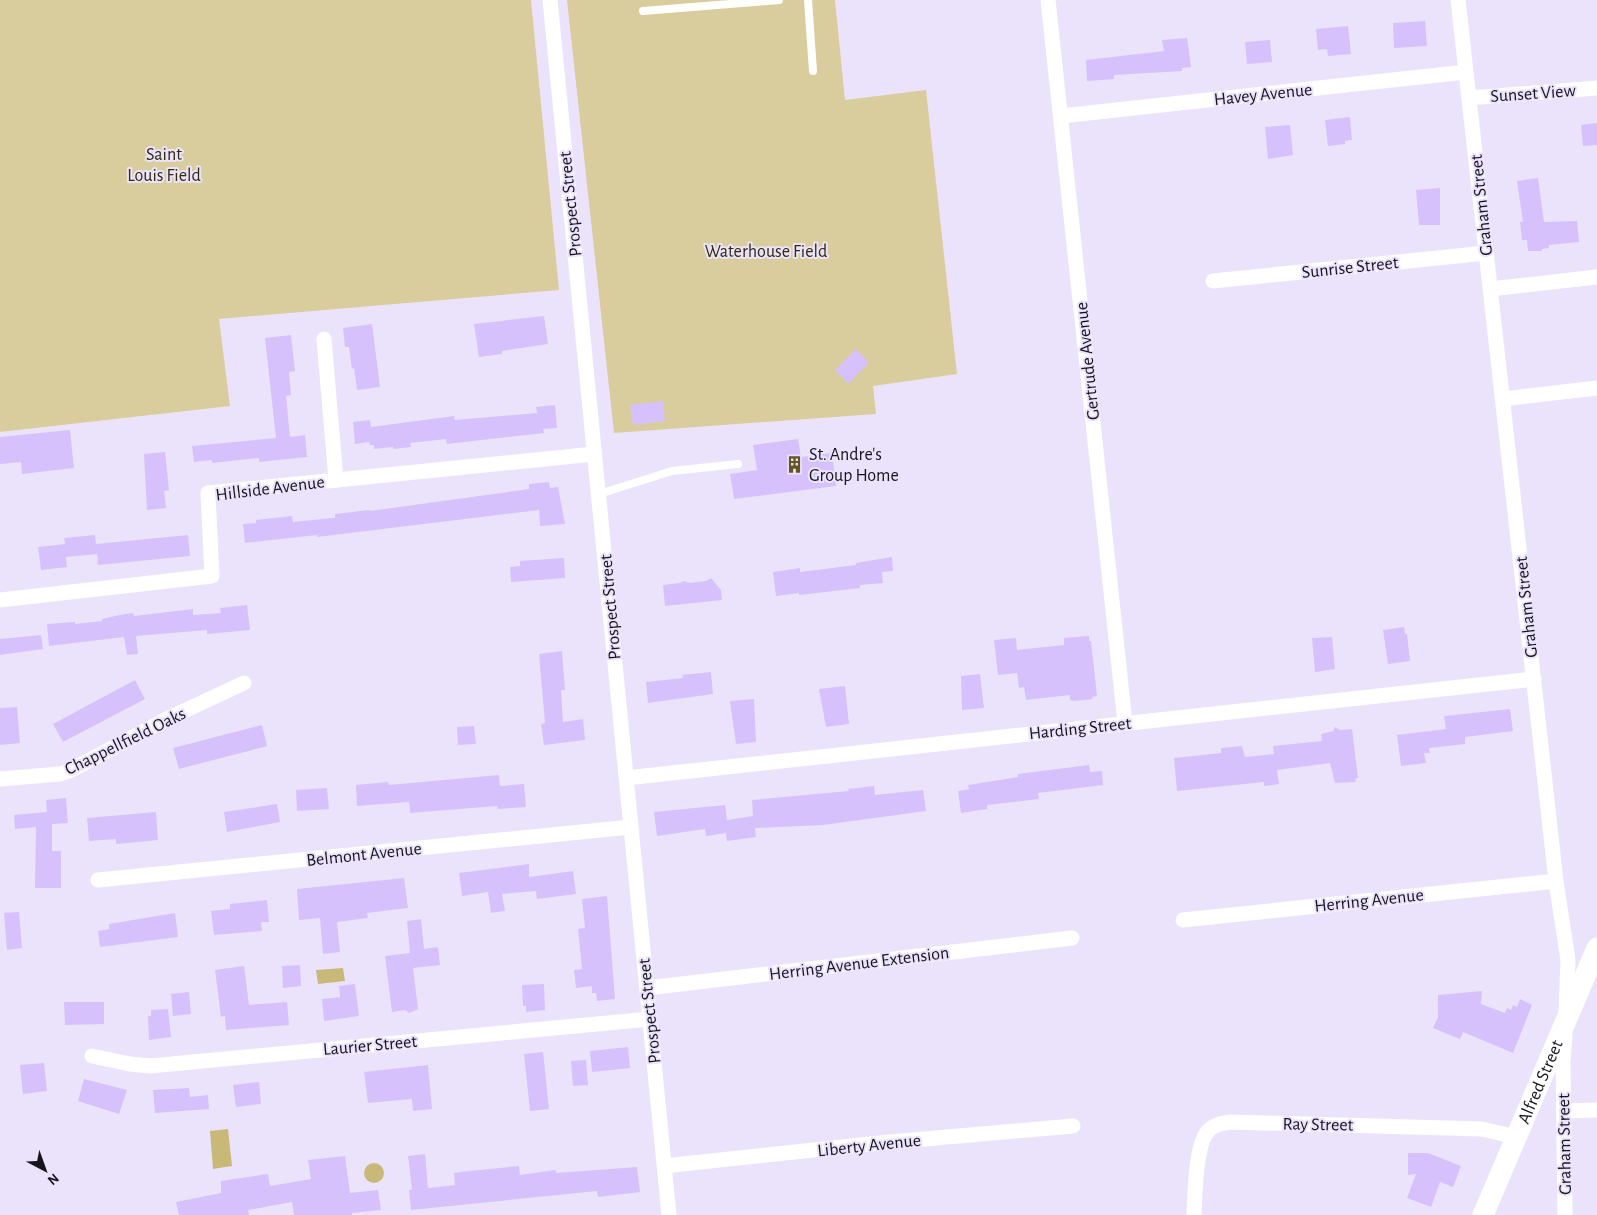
<svg xmlns="http://www.w3.org/2000/svg" width="1597" height="1215" font-family="'Alegreya Sans',sans-serif">
	<style>
		.green { fill: #d9cd9e }
		.water { fill: #c9b979 }
		.building { fill: #d6c1fd }
		.lines { fill: none; stroke-linecap: round; stroke-linejoin: round }
		.lane { stroke: #fff; stroke-width: 8 }
		.street { stroke: #fff; stroke-width: 15 }
		.secondary { stroke: #fff; stroke-width: 21 }
		.labels { text-anchor: middle; stroke-width: 4; stroke-linejoin: round; paint-order: stroke }
		.street-label { font-size: 18px; fill: #17141c; stroke: #ebe3fc }
		.park-label { font-size: 18px; fill: #30290b; stroke: #ebe3fc }
		.poi-label { font-size: 18px; fill: #17141c; stroke: #ebe3fc; text-anchor: start }
	</style>
	<rect width="100%" height="100%" fill="#ebe3fc"/>
	<path class="green" d="M0,0H531L559,290L219,319L230,406L0,432Z
		M567,0H835L845,100L926,90L957,374L873,386L876,414L614,433Z"/>
	<path class="water" d="M343,968L345,981L318,984L316,970Z
		M228,1129L232,1166L213,1169L210,1131Z
		M364 1173a10 10 0 1 1 20 0a10 10 0 1 1-20 0Z"/>
	<path class="building" d="M1425,21L1427,46L1394,48L1393,23Z
		M1348,26L1351,54L1328,56L1327,49L1318,50L1316,29Z
		M1187,38L1191,67L1182,68V71L1114,75V79L1087,81L1086,60L1164,51L1162,40Z
		M1270,40L1272,62L1247,64L1245,42Z
		M1350,117L1352,140L1345,141V144L1328,146L1325,120Z
		M1597,123V145L1583,146L1581,125Z
		M1290,125L1293,155L1268,159L1265,127Z
		M1538,178L1544,222L1577,221L1579,242L1549,245V248L1542,249V251H1528L1527,240H1522L1520,222H1523L1517,181Z
		M1440,188V225H1419L1416,190Z
		M544,316L548,344L502,351V354L479,357L474,324Z
		M372,324L380,387L357,390L354,368L352,369L349,347H345L343,328Z
		M291,335L295,371L289,372L291,395L286,396L290,437L305,435L307,457L259,462V458L212,463V460L194,462L192,446L276,438L265,338Z
		M856,349L869,363L848,384L835,370Z
		M663,401L665,421L633,425L630,405Z
		M555,405L557,428L543,429L544,433L447,444L446,439L410,443L411,447L393,449V447L374,449V445H370L369,442L355,444L353,422L370,420L371,427L454,416L455,420L537,413L536,407Z
		M70,430L74,468L22,474L21,462L0,464V437Z
		M798,439L801,457L832,453L836,486L734,499L730,474L757,470L753,445Z
		M165,452L169,490L164,491L166,508L147,510L144,454Z
		M549,482L550,488L558,487L565,524L540,526L539,510L317,537V535L245,543L243,524L256,523V520L292,516L293,522L332,518H335V514L369,510L370,511L529,489V484Z
		M95,535L96,544L188,535L190,556L98,565L97,554L66,557L67,567L41,570L38,547L65,544L64,538Z
		M892,557L893,571L882,572L883,583L860,585V588L799,595V593L776,596L773,572L800,568V572L856,565V563Z
		M564,558L565,578L511,582L510,567L520,566V561Z
		M711,578L721,590L722,600L665,606L663,585L680,583L684,581L690,583L706,581Z
		M247,605L250,630L207,634V630L136,636L138,654L127,655L124,637L49,646L47,624L75,622V624L102,621V619L119,615L133,613L134,616L193,609V615L221,613L220,608Z
		M1404,627L1405,634H1407L1410,661L1388,664L1383,630Z
		M41,635L43,649L0,655V639Z
		M1089,636V641H1091L1097,696L1092,697L1093,699L1074,701L1070,700V695L1026,700L1024,687L1019,688L1017,673L998,675L994,640L1016,638L1017,650L1064,645V638Z
		M1332,637L1335,669L1315,672L1312,638Z
		M562,651L565,690H561L563,722L583,719L585,740L544,745L541,724L545,723L539,654Z
		M711,672L713,694L648,703L646,682L683,678L682,675Z
		M980,674L984,708L962,710L961,676Z
		M135,680L145,699L63,742L53,724Z
		M845,686L849,724L826,727L819,689Z
		M754,699L756,742L736,744L730,701Z
		M17,707L20,743L0,745V708Z
		M1510,709L1513,731L1465,737V744L1429,748L1430,753H1424L1426,763L1401,766L1397,735L1446,729L1444,716Z
		M262,725L267,746L179,769L173,748Z
		M474,726L476,744L458,745L457,727Z
		M1335,727L1340,730L1352,729L1358,778L1355,779L1356,782L1335,783L1330,763L1277,770L1279,784L1264,786V782L1177,791L1174,758L1221,753V748L1242,746L1245,757L1274,754L1273,746L1322,741L1321,734L1333,731Z
		M1089,765L1090,772L1102,771L1103,785L1038,793L1039,799L987,805V809L961,813L958,791L969,789L968,785L1018,777V774Z
		M499,775L500,786L524,784L526,807L498,809L497,806L410,813L409,802L357,806L356,785L388,782L389,785Z
		M874,786L875,795L923,790L926,811L823,825L755,828L756,837L727,841L726,833L706,836L705,829L657,836L654,812L725,805L727,820L753,816L752,800L849,791L848,789Z
		M327,788L329,809L297,811L296,790Z
		M66,798L68,823L52,824V851H61V888H35L36,827L15,829L14,815L47,812L46,800Z
		M277,804L280,822L227,832L224,812Z
		M156,812L158,840L116,844V839L89,841L87,818Z
		M529,864V877L573,871L576,894L537,899L536,891L502,894L505,911L491,913L488,892L462,896L459,873Z
		M404,878L408,908L367,913L368,918L337,922L340,952L323,954L320,918L299,920L297,889Z
		M607,896L615,999L597,1001L596,993H592V986L576,988L574,970L582,969L578,929L585,928L582,899Z
		M267,900L269,922H261L262,931L214,935L211,911L230,909V904Z
		M19,912L22,948L7,950L4,913Z
		M175,913L178,937L100,947L98,931L109,929V924Z
		M421,919L424,949L438,947L440,965L413,968L418,1009L409,1013L405,1010L392,1012L385,956L410,953L407,921Z
		M300,965L301,986L283,988L282,966Z
		M244,966L249,1005L287,1002L289,1025L226,1030L225,1016L221,1017L215,970Z
		M355,984L359,1016L324,1021L322,999L340,997L339,986Z
		M544,984L545,1010L526,1012V1006H523L522,985Z
		M1482,991L1481,1004L1505,1013L1507,1008L1511,1010L1513,1005L1517,1007L1520,999L1532,1005L1513,1053L1463,1032L1460,1039L1433,1028L1438,1017V995Z
		M189,992L191,1014L173,1016L171,994Z
		M64,1002H104V1024L65,1025Z
		M168,1009L171,1037L149,1040L148,1016H151V1010Z
		M628,1047L630,1068L592,1072L590,1051Z
		M543,1052L549,1109L530,1111L524,1054Z
		M586,1060L588,1085L573,1086L571,1061Z
		M44,1063L47,1091L23,1094L20,1065Z
		M428,1065L432,1109L413,1111L412,1099L368,1103L364,1072Z
		M84,1079L127,1090L119,1114L78,1101Z
		M259,1082L261,1104L236,1107L233,1085Z
		M189,1088L190,1097L208,1095L209,1109L155,1113L153,1090Z
		M1408,1153H1428L1461,1166L1453,1187L1440,1182L1431,1207L1407,1198L1416,1174L1408,1175Z
		M425,1154L428,1188L455,1185L454,1173L469,1171L519,1166L520,1175L556,1170V1173L637,1167L640,1192L598,1197L597,1191L411,1210L409,1190H412L408,1156Z
		M345,1156L350,1193L378,1190L381,1210L352,1213V1215H294L292,1202L248,1210L249,1215H179L176,1202L221,1193V1181L268,1174L270,1186L311,1179L308,1160Z"/>
	<g class="lines">
		<path class="lane" d="M808,0L813,71
			M643,11L779,0
			M599,494L672,471L738,464"/>
		<path class="street" d="M550,0L669,1215
			M1048,0L1125,723
			M1458,0L1556,881L1568,960L1566,1012
			M1469,98L1597,88
			M1061,116L1466,72
			M1213,281L1486,253
			M1490,289L1597,277
			M324,339L336,480
			M1503,399L1597,388
			M0,600L212,576L208,493L594,454
			M626,778L1534,679
			M0,779L60,774L69,771L171,717L244,683
			M98,880L631,827
			M1183,920L1556,881
			M647,988L1072,938
			M1565,1035L1563,1063L1565,1215
			M92,1056L130,1064L150,1066L650,1019
			M1564,1111L1597,1110
			M664,1166L879,1143L1073,1126
			M1194,1215C1195,1195 1195,1143 1209,1130C1215,1124 1223,1123 1231,1122L1482,1129L1516,1137"/>
		<path class="secondary" id="s1" d="M1483,1215L1597,948"/>
	</g>
	<defs>
		<symbol id="building-bare" viewBox="-9 -9 18 18"><path d="M-4-6H4V6H1V3H-1V6H-4ZM-2.5-4.3h1.7v1.8h-1.7ZM.8-4.3h1.7v1.8H.8ZM-2.5-1h1.7V.8h-1.7ZM.8-1h1.7V.8H.8Z" fill="#635623" stroke="#ebe3fc" stroke-width="2.5" paint-order="stroke"/></symbol>
	</defs>
	<g fill-rule="evenodd">
		<use href="#building-bare" x="782" y="452" width="25" height="25"/>
	</g>
	<g class="labels">
		<g class="street-label">
			<text transform="translate(1533 93) rotate(-4)" y="6">Sunset View</text>
			<text transform="translate(1263 94) rotate(-6)" y="6">Havey Avenue</text>
			<text transform="translate(570 204) rotate(-96)" y="6">Prospect Street</text>
			<text transform="translate(1481 205) rotate(-96)" y="6">Graham Street</text>
			<text transform="translate(1350 267) rotate(-6)" y="6">Sunrise Street</text>
			<text transform="translate(1087 361) rotate(-96)" y="6">Gertrude Avenue</text>
			<text transform="translate(270 488) rotate(-7)" y="6">Hillside Avenue</text>
			<text transform="translate(610 607) rotate(-95)" y="6">Prospect Street</text>
			<text transform="translate(1526 607) rotate(-96)" y="6">Graham Street</text>
			<text transform="translate(1080 728) rotate(-6)" y="6">Harding Street</text>
			<text transform="translate(125 741) rotate(-26)" y="6">Chappellfield Oaks</text>
			<text transform="translate(364 854) rotate(-6)" y="6">Belmont Avenue</text>
			<text transform="translate(1369 900) rotate(-6)" y="6">Herring Avenue</text>
			<text transform="translate(859 963) rotate(-7)" y="6">Herring Avenue Extension</text>
			<text transform="translate(649 1011) rotate(-96)" y="6">Prospect Street</text>
			<text transform="translate(370 1045) rotate(-5)" y="6">Laurier Street</text>
			<text dy="6" stroke="none"><textPath href="#s1" startOffset="145">Alfred Street</textPath></text>
			<text transform="translate(1318 1124) rotate(1)" y="6">Ray Street</text>
			<text transform="translate(1564 1144) rotate(-91)" y="6">Graham Street</text>
			<text transform="translate(869 1145) rotate(-6)" y="6">Liberty Avenue</text>
		</g>
		<g class="park-label">
			<text x="164" y="160">Saint<tspan x="164" dy="21">Louis Field</tspan></text>
			<text x="766" y="257">Waterhouse Field</text>
		</g>
		<g class="poi-label">
			<text x="809" y="460">St. Andre's<tspan x="809" dy="21">Group Home</tspan></text>
		</g>
	</g>
	<g transform="translate(45 1170) rotate(139)" stroke="#ebe3fc" stroke-width="4" paint-order="stroke">
	<path d="M0-4L9 19L0 12L-9 19Z" fill="#17141c"/>
	<text y="-8" font-size="14" font-weight="bold" text-anchor="middle" fill="#17141c">N</text>
	</g>
</svg>
